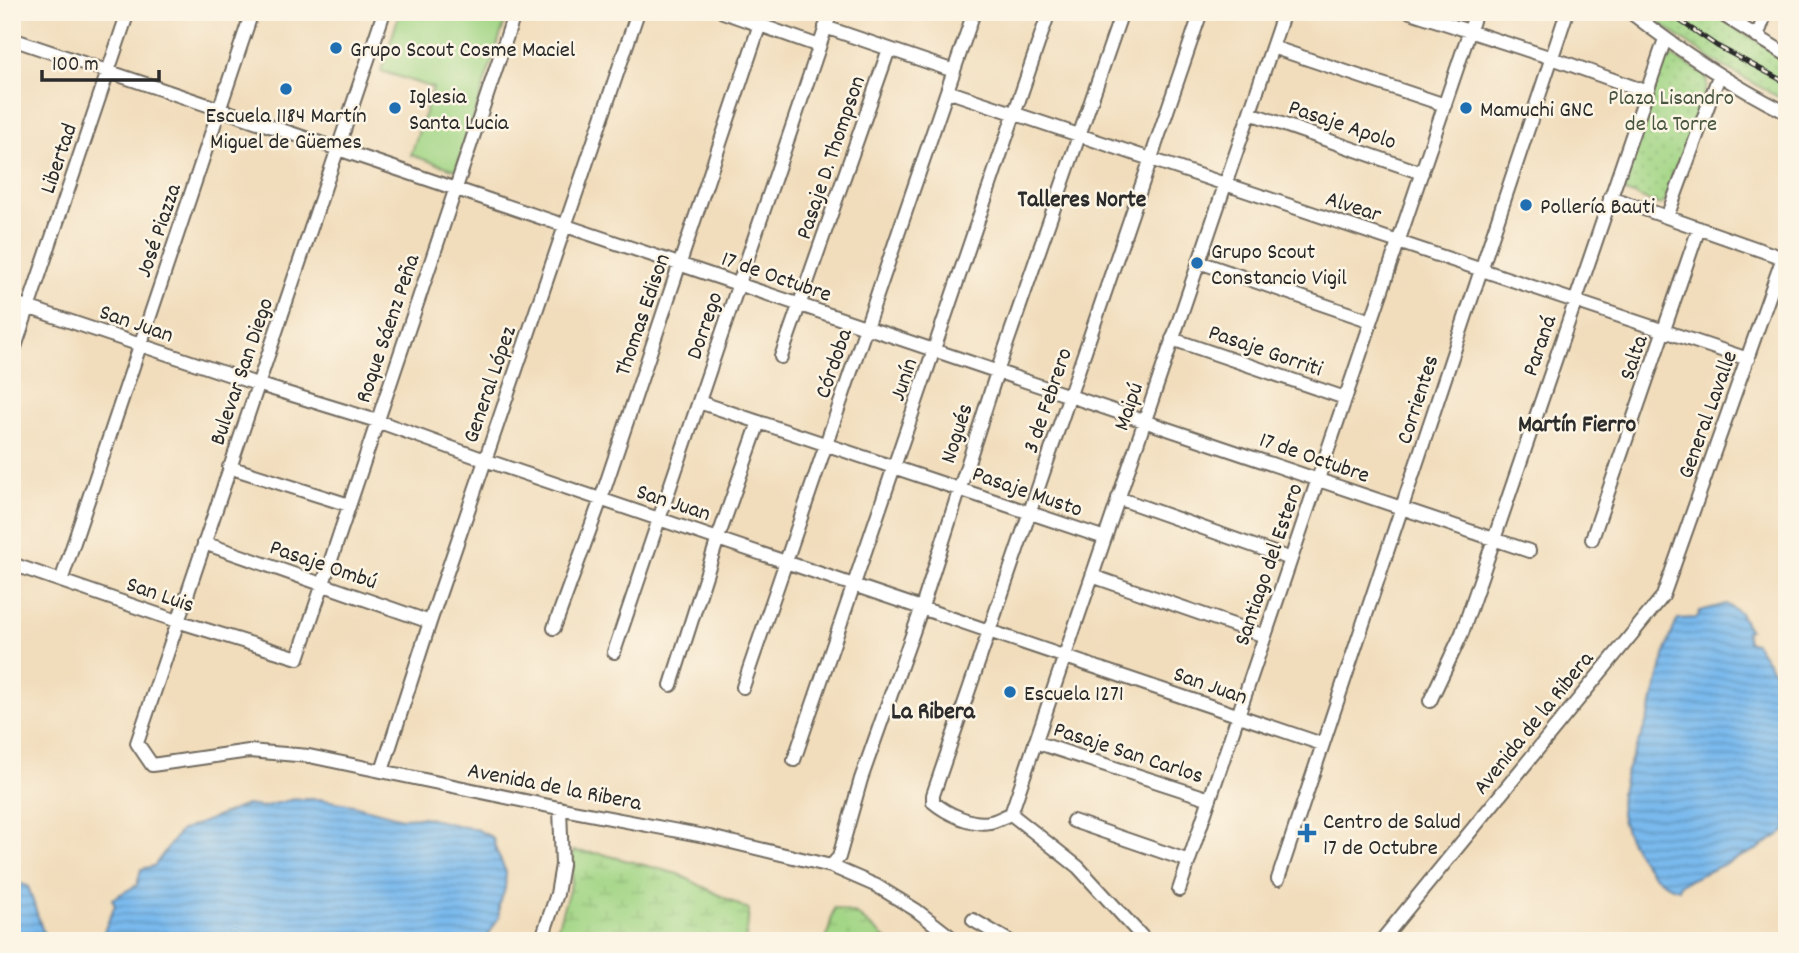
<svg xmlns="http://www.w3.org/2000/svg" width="1799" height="953" font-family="Dekko,sans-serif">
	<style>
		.grass { fill: url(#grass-dots); stroke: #678058; stroke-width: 2 }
		.wetland { fill: url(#wetland-marsh); stroke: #678058; stroke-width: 2 }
		.garden { fill: #a3d686; stroke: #678058; stroke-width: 2 }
		.water { fill: url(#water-rules); stroke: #52728c; stroke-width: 2 }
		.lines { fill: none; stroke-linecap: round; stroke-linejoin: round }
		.minor-casing { stroke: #70695e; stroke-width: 16 }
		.minor { stroke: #fff; stroke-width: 12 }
		.rail-casing { stroke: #2b2b2b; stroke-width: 5 }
		.rail { stroke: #fcf5e5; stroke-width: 2.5; stroke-dasharray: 8; stroke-linecap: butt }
		.poi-dot { fill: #1f6fb2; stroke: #fcf5e5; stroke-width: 2.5 }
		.labels { text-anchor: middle; stroke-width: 5; stroke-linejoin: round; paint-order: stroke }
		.poi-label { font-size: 23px; fill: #2b2b2b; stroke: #fcf5e5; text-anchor: start }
		.park-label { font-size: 23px; fill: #495642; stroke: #fcf5e5 }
		.street-label { font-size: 23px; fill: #2b2b2b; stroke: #fcf5e5 }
		.neighbourhood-label { font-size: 24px; font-weight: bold; fill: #2b2b2b; stroke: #fcf5e5 }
	</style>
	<defs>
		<pattern id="grass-dots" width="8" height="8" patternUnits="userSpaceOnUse" patternTransform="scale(1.75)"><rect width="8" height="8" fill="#a3d686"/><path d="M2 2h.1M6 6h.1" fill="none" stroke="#8cb874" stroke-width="1.8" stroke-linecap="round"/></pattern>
		<pattern id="wetland-marsh" width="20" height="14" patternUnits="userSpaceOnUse" patternTransform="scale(1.75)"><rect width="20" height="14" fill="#a3d686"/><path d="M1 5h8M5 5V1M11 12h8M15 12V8" fill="none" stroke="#8cb874"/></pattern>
		<pattern id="water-rules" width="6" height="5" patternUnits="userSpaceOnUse" patternTransform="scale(1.75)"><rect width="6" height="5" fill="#79b9ed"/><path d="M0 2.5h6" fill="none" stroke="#6397c0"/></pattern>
	</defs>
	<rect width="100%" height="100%" fill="#fcf5e5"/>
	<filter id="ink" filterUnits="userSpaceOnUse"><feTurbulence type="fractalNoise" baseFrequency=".0143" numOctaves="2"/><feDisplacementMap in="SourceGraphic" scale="14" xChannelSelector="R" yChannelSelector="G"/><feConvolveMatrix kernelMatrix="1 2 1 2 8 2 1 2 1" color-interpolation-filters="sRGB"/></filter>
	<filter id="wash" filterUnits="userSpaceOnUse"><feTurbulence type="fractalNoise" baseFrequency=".00686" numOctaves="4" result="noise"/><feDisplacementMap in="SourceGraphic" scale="28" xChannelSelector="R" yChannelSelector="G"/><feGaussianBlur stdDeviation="1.57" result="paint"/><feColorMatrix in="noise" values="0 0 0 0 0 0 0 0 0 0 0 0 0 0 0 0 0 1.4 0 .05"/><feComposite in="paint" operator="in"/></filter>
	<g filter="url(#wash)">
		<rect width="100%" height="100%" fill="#f1ddbc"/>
		<path class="grass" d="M1643,12H1711L1787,60V102L1712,60Z
			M1666,53L1707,75V86L1665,202L1660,205L1620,190L1619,184Z"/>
		<path class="wetland" d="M573,851L602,854L678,874L749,910L746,941H553L572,881Z
			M834,908L856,914L889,941H826Z"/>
		<path class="garden" d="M400,12H508L456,170L411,155L433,88L381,71Z"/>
		<path class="water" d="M1726,604L1740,613L1749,630L1746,631L1748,642L1755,643L1774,671L1776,702L1781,701L1787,708V830L1756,850L1680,884L1679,889C1659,884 1650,873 1639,856C1599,797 1633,768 1650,711C1659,681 1664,647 1678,619L1697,618L1700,611Z
			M294,799H319L353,805L402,818L423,817L478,830L493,838L496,850L506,872L505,889L499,906V917L485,941H100L115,905L112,899L137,885L141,869L154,866L180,831L246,805L262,807Z
			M12,881L28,886L46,941H12Z"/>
	</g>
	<g filter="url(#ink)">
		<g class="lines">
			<defs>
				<path id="minor" d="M384,12L137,743L152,765L249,751L309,756L573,811L710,837L831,866L877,886L916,910L956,941
					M723,12L819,46
					M1410,12L1552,58L1647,92
					M1630,12C1679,50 1731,85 1787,113
					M1718,12L1787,55
					M825,27L954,71
					M1757,37L1766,12
					M12,39L1529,551
					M1272,47L1445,105
					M947,91L1748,359
					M1250,113L1422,173
					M1610,197L1783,258
					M1667,217L1719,76
					M1199,262L1371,321
					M12,302L257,384L377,421L485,460L1322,744
					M1172,339L1345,398
					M12,356L128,12
					M781,357L889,49
					M699,402L1105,538
					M229,467L349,505
					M1118,498L1291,559
					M1592,539L1699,228
					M204,543L430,622
					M12,564L177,621L298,658L515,12
					M1092,576L1265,636
					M61,581L252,12
					M554,628L601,499L764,12
					M614,652L831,12
					M671,685L718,538L759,422
					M743,687L974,12
					M1430,701L1462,633L1665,39
					M1035,742L1210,799
					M794,760L1049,12
					M382,771L430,622L638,12
					M1011,814C1004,816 997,821 990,822C972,826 946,813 933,802V795L1201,12
					M1011,814L1284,12
					M1011,814L1078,867L1146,941
					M1073,821L1189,861
					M831,866L839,857L861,779L922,607L997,372L1122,12
					M1278,879L1567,12
					M1179,890L1476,12
					M973,920L1009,941
					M541,941L557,894L562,865L560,808
					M1381,941L1663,596L1787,246"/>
			</defs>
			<use href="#minor" class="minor-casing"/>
			<use href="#minor" class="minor"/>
			<defs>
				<path id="rail" d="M1667,12L1717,46L1787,83"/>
			</defs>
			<use href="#rail" class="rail-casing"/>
			<use href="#rail" class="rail"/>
		</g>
	</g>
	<g class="poi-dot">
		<circle cx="336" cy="48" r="7"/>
		<circle cx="286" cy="89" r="7"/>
		<circle cx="395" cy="108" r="7"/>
		<circle cx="1466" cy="108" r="7"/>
		<circle cx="1526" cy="205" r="7"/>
		<circle cx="1197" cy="263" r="7"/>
		<circle cx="1010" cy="692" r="7"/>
		<path d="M1303.5 822.5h7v7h7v7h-7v7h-7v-7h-7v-7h7z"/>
	</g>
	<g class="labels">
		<g class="poi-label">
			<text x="350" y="56">Grupo Scout Cosme Maciel</text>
			<text x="409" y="103">Iglesia<tspan x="409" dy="26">Santa Lucia</tspan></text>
			<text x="1480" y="116">Mamuchi GNC</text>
			<text x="286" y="122" text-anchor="middle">Escuela 1184 Martín<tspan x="286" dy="26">Miguel de Güemes</tspan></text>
			<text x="1540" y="213">Pollería Bauti</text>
			<text x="1211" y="258">Grupo Scout<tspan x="1211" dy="26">Constancio Vigil</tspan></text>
			<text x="1024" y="700">Escuela 1271</text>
			<text x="1323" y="828">Centro de Salud<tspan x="1323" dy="26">17 de Octubre</tspan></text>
		</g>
		<g class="park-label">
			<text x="1671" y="104">Plaza Lisandro<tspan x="1671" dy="26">de la Torre</tspan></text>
		</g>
		<g class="street-label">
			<text transform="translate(1343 123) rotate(19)" y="8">Pasaje Apolo</text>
			<text transform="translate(829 157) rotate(-71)" y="8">Pasaje D. Thompson</text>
			<text transform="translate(57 158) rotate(-71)" y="8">Libertad</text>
			<text transform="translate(1354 205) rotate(18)" y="8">Alvear</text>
			<text transform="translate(157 230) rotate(-71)" y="8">José Piazza</text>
			<text transform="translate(777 275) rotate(19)" y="8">17 de Octubre</text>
			<text transform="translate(641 314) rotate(-71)" y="8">Thomas Edison</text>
			<text transform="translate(137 322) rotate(19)" y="8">San Juan</text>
			<text transform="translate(703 325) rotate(-71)" y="8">Dorrego</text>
			<text transform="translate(386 328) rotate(-71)" y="8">Roque Sáenz Peña</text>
			<text transform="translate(1538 345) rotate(-71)" y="8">Paraná</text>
			<text transform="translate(1266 349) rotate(19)" y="8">Pasaje Gorriti</text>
			<text transform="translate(1632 357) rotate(-71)" y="8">Salta</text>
			<text transform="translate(832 363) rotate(-71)" y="8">Córdoba</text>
			<text transform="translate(240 371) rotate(-71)" y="8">Bulevar San Diego</text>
			<text transform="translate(902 379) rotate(-71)" y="8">Junín</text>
			<text transform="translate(488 384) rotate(-71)" y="8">General López</text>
			<text transform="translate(1416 399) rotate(-72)" y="8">Corrientes</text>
			<text transform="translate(1046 400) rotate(-71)" y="8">3 de Febrero</text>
			<text transform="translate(1127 406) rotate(-71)" y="8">Maipú</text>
			<text transform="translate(1706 414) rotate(-70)" y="8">General Lavalle</text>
			<text transform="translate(955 433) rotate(-72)" y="8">Nogués</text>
			<text transform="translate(1315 456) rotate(19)" y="8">17 de Octubre</text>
			<text transform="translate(1028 490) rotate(19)" y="8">Pasaje Musto</text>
			<text transform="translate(674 501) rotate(18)" y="8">San Juan</text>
			<text transform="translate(324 563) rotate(19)" y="8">Pasaje Ombú</text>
			<text transform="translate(1267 564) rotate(-71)" y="8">Santiago del Estero</text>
			<text transform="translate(161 593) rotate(19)" y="8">San Luis</text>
			<text transform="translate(1211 684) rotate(19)" y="8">San Juan</text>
			<text transform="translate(1532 722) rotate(-51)" y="8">Avenida de la Ribera</text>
			<text transform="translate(1129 751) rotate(18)" y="8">Pasaje San Carlos</text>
			<text transform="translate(555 785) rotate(11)" y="8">Avenida de la Ribera</text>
		</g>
		<g class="neighbourhood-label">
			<text x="1082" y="206">Talleres Norte</text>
			<text x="1577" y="431">Martín Fierro</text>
			<text x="933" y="718">La Ribera</text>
		</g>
	</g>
	<rect width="1799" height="953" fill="none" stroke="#fcf5e5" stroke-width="42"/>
	<path d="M42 70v10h117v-10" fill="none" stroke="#2b2b2b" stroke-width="3.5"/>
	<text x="52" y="70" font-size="21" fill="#2b2b2b" stroke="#fcf5e5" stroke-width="5" paint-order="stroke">100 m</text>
</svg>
